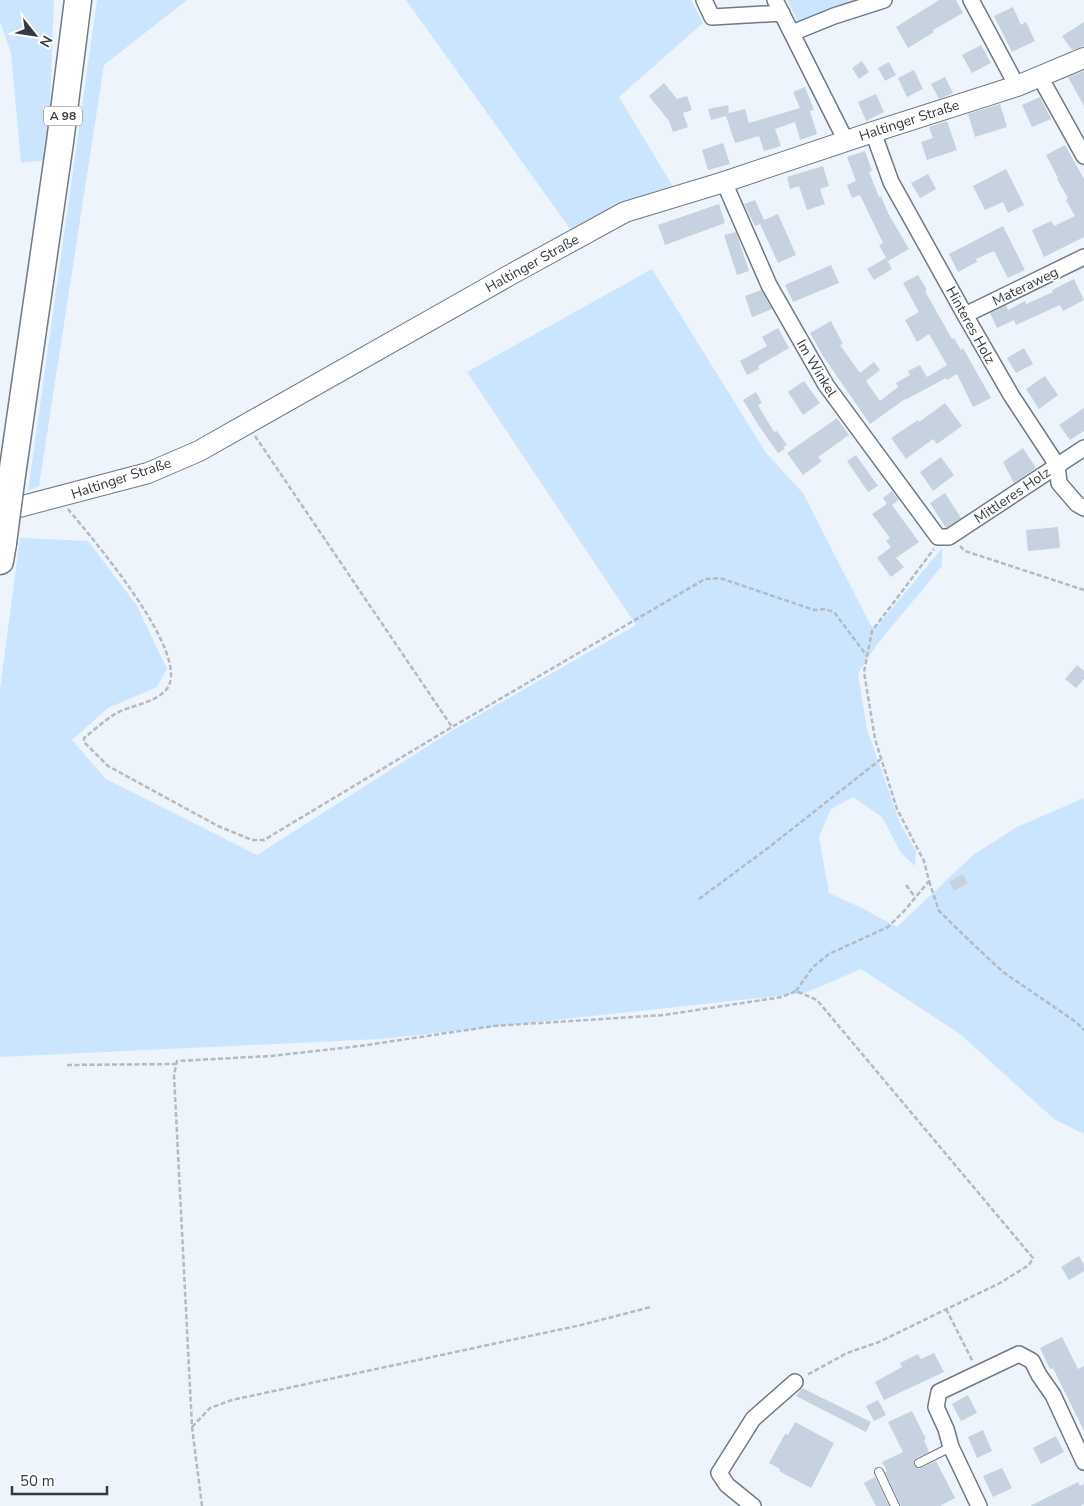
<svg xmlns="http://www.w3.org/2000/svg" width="1084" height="1506" font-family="'Nunito Sans',sans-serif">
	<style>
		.green { fill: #cce5fe }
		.building { fill: #c6d2df }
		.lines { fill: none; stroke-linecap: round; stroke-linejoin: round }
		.lane-casing { stroke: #6f7a86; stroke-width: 10 }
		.street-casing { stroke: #6f7a86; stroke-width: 18 }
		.secondary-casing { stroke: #6f7a86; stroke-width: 22 }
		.highway-casing { stroke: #6f7a86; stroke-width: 29 }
		.path { stroke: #b3bac1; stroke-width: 2.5; stroke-dasharray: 5 2.5; stroke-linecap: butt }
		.lane { stroke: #fff; stroke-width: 8 }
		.street { stroke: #fff; stroke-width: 15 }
		.secondary { stroke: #fff; stroke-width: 20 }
		.highway { stroke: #fff; stroke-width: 26 }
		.highway-bridge-casing { stroke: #6f7a86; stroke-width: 29; stroke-linecap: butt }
		.highway-bridge { stroke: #fff; stroke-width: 26 }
		.labels { text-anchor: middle; stroke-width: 4; stroke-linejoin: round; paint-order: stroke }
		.shield { fill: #fff; stroke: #727579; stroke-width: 1 }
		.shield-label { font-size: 12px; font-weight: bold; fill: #353a3f }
		.street-label { font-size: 14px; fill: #353a3f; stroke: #fff }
	</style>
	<rect width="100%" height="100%" fill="#edf4fc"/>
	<path class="green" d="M0,0H54L48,160L21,163L11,53L0,22Z
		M97,0H187L104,65L39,486L28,491Z
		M406,0H691L703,23L619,97L675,190L573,233Z
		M787,0H862L800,25Z
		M652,269L766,453L803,493L870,624L875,629L942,548V566L878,643L858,673L867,729L900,823L916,851L915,866L901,853L882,817L853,797L831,809L819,837L829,893L864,909L897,927L973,855L1017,827L1084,798V1134L1054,1119L960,1034L861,969L805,993L380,1039L0,1057V689L20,538L88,541L137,606L167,669L157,687L108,708L72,740L106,779L257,855L453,730L636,625L467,372Z"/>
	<path class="building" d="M939,0H956L963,13L933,30L934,32L908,48L896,27Z
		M1013,7L1021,25L1026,22L1035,41L1012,52L994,16Z
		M1084,22V46L1072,50L1062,36Z
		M981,45L991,63L972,73L962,55Z
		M862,61L869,72L859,79L852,68Z
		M889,62L896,75L885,81L878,68Z
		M914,70L923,89L907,97L898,78Z
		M1084,71V106L1068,77Z
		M945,77L953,93L939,99L931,84Z
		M664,83L677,99L687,96L692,110L683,113L688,127L673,132L669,121L649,96Z
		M805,87L814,110L810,111L817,134L800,140L795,122L775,129L781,146L764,151L759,136L735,143L726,116L711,120L708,109L728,105L729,113L745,109L749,123L800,108L793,92Z
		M876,94L884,112L866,121L858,102Z
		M1040,97L1051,119L1032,127L1022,105Z
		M1000,104L1007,127L975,137L968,114Z
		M947,121L957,150L927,160L921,142L933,138L929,127Z
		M723,143L730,164L708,170L702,150Z
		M1065,145L1084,179V237L1044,257L1032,230L1051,221L1054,226L1075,216L1066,200L1068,198L1057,179L1058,178L1046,155Z
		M865,151L872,171L869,172L879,197L881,196L888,213L909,249L888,261L879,245L883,243L860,195L852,198L847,185L856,181L847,157Z
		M823,166L829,186L820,189L825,204L807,210L799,186L790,189L787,177Z
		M1006,169L1024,205L1008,213L1003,202L985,210L973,186Z
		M928,174L936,189L920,198L911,183Z
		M755,200L764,220L778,214L796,255L778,263L760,224L755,226L744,204Z
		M719,204L725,223L665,245L658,225Z
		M1003,226L1025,270L1008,278L994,251L976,259L977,262L958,272L949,254Z
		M736,232L749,271L737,275L724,235Z
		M886,258L892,269L874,280L867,269Z
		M831,265L839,283L793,302L785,285Z
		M918,275L927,290L925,291L952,339L954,338L961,350L963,348L991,398L973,407L957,374L947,380L946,378L905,400V399L870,424L823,356L810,333L831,321L843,344L840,345L860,373L874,362L880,370L866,381L880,401L898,387L896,383L910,375L908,371L920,365L927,377L947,365L929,334L917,342L905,320L919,312L903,283Z
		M1074,279L1084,300L1063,311L1060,305L1016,325L1014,320L997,328L990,313L1006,305L1008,310L1025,301L1026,304L1053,292L1052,290Z
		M761,290L772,309L752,317L745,296Z
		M778,328L789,348L758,366L759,369L747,375L740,361L767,346L762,337Z
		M1024,348L1033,364L1016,373L1007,358Z
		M1045,376L1058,395L1039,409L1026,389Z
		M804,381L820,403L803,415L788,392Z
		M756,392L762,403L758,405L774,432L777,431L787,445L783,447L785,449L778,453L759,426L743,400Z
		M945,403L962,426L937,444L933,439L906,459L891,438L918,420L919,422Z
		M1084,408V431L1070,440L1059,425Z
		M837,418L849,435L818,457L822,461L803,475L787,453Z
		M1023,448L1036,468L1014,483L1003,462Z
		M856,455L878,486L868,492L847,461Z
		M941,457L954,475L933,491L920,472Z
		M892,491L899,500L892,505L919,542L896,558L904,567L891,577L877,558L891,547L886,541L890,538L872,514L887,504L883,498Z
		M945,493L961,518L946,528L930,503Z
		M1058,527L1060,548L1028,551L1026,530Z
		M1077,665L1084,671V679L1076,688L1065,679Z
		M963,874L968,883L954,891L949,882Z
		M1079,1256L1084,1265V1271L1069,1280L1061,1267Z
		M1062,1337L1078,1369L1084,1366V1431L1053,1368L1050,1369L1040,1348Z
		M934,1353L944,1372L884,1400L875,1382L902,1367L900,1363L918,1354L921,1359Z
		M802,1388L871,1422L866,1432L796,1396Z
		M968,1395L977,1413L961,1421L952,1404Z
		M878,1400L886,1415L874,1421L866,1406Z
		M912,1411L926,1439L924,1440L929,1452L916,1458L914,1465L919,1469L936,1461L955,1498L940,1506H901L885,1472L887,1471L882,1462L903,1452L888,1422Z
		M795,1422L834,1443L811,1488L779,1471L780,1469L769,1463L785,1434L788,1435Z
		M983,1430L992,1451L977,1458L968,1437Z
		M1056,1436L1064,1452L1041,1464L1033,1448Z
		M1002,1468L1012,1488L993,1497L983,1476Z
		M875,1477L889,1506H876L864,1483Z
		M1078,1482L1080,1486L1084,1484V1504L1080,1506H1030Z"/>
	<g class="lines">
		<defs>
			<path id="lane" d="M919,1463L951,1447
				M879,1472L895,1506"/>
			<path id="street" d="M704,0L712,17L782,13
				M775,0L846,141
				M971,0L1017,86
				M792,33L834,16L884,0
				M1040,77L1084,156
				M873,132L891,182L965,315L1011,395L1057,465L1059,483L1077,504L1084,508
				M724,182L769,285L826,385L938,537H949L1084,448
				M965,315L1084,257
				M753,1506L727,1485L719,1473L753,1419L795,1382
				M979,1506L951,1447L946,1429L936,1407L939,1392L1019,1354L1032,1361L1039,1375L1053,1395L1084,1462"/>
			<path id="secondary" d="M0,512L148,473L199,451L510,275L625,212L724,182L873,132L1017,86L1084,58"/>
			<path id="highway" d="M11,482L60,142L78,0
				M0,561L3,543"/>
		</defs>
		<use href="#lane" class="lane-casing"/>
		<use href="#street" class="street-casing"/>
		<use href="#secondary" class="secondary-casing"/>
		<use href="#highway" class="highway-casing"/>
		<path class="path" d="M255,436L452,727L705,579L720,578L814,610L825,609L834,612L867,656
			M68,509C90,536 195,657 166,690C153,704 130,705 115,714C104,721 94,730 84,738V742L108,766L218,826L252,840H264L452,727
			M960,546L965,551L1084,590
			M929,881L939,911L974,945L1003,972L1076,1022L1084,1030
			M906,885L915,897
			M699,899L768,848L881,759
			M796,991L813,967L829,954L888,927L905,910L929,881L924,861L897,809L875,739L864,672L872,631L934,549
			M67,1065L176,1064
			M946,1309L973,1362
			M192,1427L210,1408L232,1400L581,1325L651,1307
			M202,1506L192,1427L174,1075L177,1061L271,1056L360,1046L494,1026L664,1015L782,997L796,991L817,1000L1033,1258L1029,1265L1000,1283L879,1342L847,1353L807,1375"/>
		<use href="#lane" class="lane"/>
		<use href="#street" class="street"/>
		<use href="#secondary" class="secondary"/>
		<use href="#highway" class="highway"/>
		<defs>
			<path id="highway-bridge" d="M3,543L11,482"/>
		</defs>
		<use href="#highway-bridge" class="highway-bridge-casing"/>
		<use href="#highway-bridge" class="highway-bridge"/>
	</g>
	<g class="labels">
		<rect class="shield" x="44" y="106.5" width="38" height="19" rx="4"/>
		<g class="shield-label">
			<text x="63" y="120">A 98</text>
		</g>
		<g class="street-label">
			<text transform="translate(909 120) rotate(-18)" y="5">Haltinger Straße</text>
			<text transform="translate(532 263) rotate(-29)" y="5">Haltinger Straße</text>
			<text transform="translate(1025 286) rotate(-26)" y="5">Materaweg</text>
			<text transform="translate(971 325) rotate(61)" y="5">Hinteres Holz</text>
			<text transform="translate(817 368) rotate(59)" y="5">Im Winkel</text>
			<text transform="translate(121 478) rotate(-18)" y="5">Haltinger Straße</text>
			<text transform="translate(1012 495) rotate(-34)" y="5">Mittleres Holz</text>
		</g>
	</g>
	<g transform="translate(35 35) rotate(120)" stroke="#ffffff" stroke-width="4" paint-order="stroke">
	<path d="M0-4L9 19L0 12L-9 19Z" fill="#353a3f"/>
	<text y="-8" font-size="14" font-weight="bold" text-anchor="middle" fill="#353a3f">N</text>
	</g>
	<path d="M12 1486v8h95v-8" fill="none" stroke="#353a3f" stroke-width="2.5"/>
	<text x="20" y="1486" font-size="15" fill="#353a3f" stroke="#ffffff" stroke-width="4" paint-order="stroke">50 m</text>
</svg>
